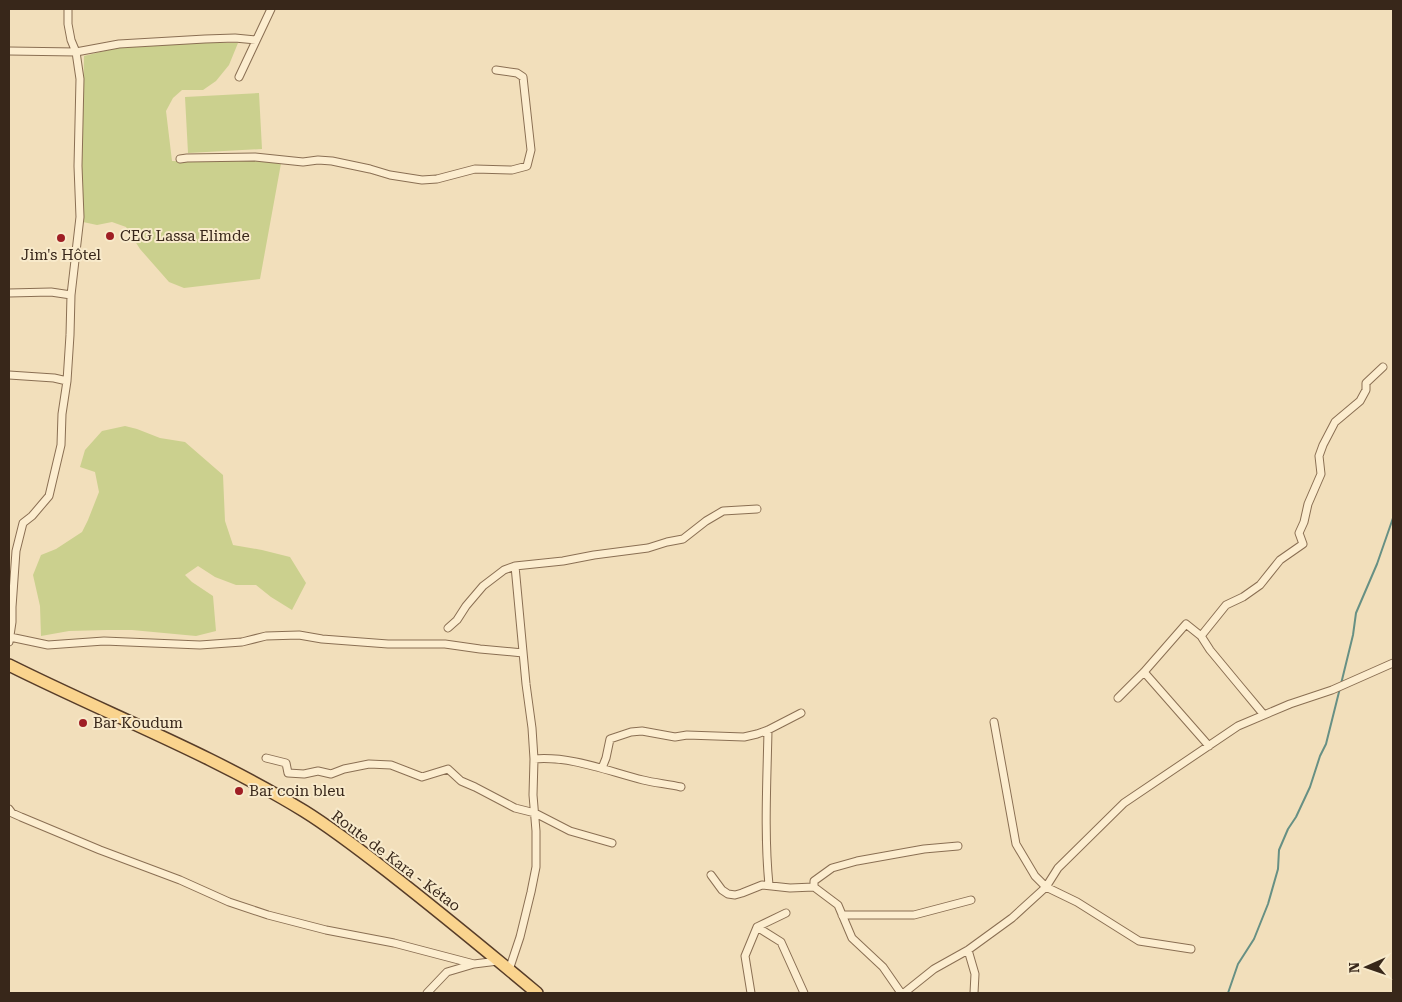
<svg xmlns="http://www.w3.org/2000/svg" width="1402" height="1002" font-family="'Roboto Serif',serif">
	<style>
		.green { fill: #cbd08e }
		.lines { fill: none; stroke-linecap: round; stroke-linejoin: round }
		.stream { stroke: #679084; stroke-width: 2 }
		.minor-casing { stroke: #8a6f53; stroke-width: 9 }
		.primary-casing { stroke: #573d29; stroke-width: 14 }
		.minor { stroke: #fcedcf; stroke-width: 7 }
		.primary { stroke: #fad48e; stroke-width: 11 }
		.poi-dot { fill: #9f1e24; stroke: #f8eacb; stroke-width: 2 }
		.labels { text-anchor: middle; stroke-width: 4; stroke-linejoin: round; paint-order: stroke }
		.poi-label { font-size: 15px; fill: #38271a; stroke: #f8eacb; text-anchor: start }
		.street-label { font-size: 15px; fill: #38271a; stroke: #f8eacb }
	</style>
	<rect width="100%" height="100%" fill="#f2dfbb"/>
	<path class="green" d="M175,43H238L229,65L216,81L203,90H182L173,98L166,111L172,161L209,162L282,158L260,279L184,288L169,282L140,249L126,227L112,222L97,225L83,222L82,169L84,56L116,48Z
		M259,93L262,149L188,153L185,97Z
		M125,426L137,429L160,438L185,442L223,475L225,521L233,545L262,550L290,557L306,583L292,610L271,597L256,585H236L215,577L198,566L185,575L192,582L213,596L216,631L196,636L132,630H107L69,631L41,636L40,606L33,575L41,555L56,549L82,532L88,520L99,492L95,472L80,467L85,450L102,431Z"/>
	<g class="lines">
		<path class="stream" d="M1341,684L1353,635L1356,613L1377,564L1393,518
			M1228,993L1238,964L1254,939L1268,904L1278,869L1279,850L1288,829L1296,817L1310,787L1320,756L1326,744L1340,688"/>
		<defs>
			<path id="minor" d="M9,51L76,52L119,44L205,39L235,38L256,40
				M239,77L271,9
				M180,159L187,158L255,157L303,162L318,160L332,161L370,169L390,175L422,180L437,179L475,169L512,170L527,166L531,150L523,77L517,73L496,70
				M9,293L51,292L71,295
				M9,375L54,378L67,381
				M448,628L457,620L466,606L483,586L504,570L515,566L563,561L594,555L648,548L667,542L683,539L706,521L723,511L757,509
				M1201,636L1226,605L1243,597L1260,585L1280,560L1303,544L1299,533L1304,522L1308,504L1321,474L1319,456L1323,445L1335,422L1360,401L1366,390V383L1383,367
				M10,637L48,645L104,641L200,645L242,642L266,636L299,635L322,639L388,644H445L480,649L523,653
				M9,642L12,622V607L16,551L23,523L32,516L49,496L61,445L62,414L67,381L70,335L71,295L80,217L78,166L80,79L76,52L71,40L68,24V9
				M1144,672L1209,746
				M1118,698L1144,672L1186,624L1201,636L1210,650L1239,685L1264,715
				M994,722L1016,844L1035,876L1046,887L1077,902L1139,941L1191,949
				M768,730C767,782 764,834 769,885
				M266,758L286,763L288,773L304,774L318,771L331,774L344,769L369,764L391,765L422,777L448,769L461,781L475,787L515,808L535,813L570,831L612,843
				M534,759C572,756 607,771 643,780C655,783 668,784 681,787
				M602,768L606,758L610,739L631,732L642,731L675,737L687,735L744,737L757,734L768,730L801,713
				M9,809L12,813L21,817L100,850L180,880L229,902L268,915L326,930L394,943L474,964
				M711,875L722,890L728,894L735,895L742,893L762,885L790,888L814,887L838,905L852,938L883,967L901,993
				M814,887V881L832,868L857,861L924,849L958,846
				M842,915H914L971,900
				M757,927L781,942L804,993
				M968,950L975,974L974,993
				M509,970L520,937L531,892L536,867V831L533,795L534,759L532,728L526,684L515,566
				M427,993L447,972L474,964L498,961
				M751,993L745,956L757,927L786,913
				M904,993L934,969L968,950L1012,918L1046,887L1058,868L1124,803L1238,726L1290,704L1332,690L1393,663"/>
			<path id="primary" d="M9,665C107,714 211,754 304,811C333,829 360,850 387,871C438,911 488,952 537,993"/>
		</defs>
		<use href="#minor" class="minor-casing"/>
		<use href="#primary" class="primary-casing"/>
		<use href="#minor" class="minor"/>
		<use href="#primary" class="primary"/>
	</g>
	<g class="poi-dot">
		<circle cx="110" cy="236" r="5"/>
		<circle cx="61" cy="238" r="5"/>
		<circle cx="83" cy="723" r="5"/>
		<circle cx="239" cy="791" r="5"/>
	</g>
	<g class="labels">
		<g class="poi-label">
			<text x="120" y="241">CEG Lassa Elimde</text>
			<text x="61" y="260" text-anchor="middle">Jim's Hôtel</text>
			<text x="93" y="728">Bar Koudum</text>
			<text x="249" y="796">Bar coin bleu</text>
		</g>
		<g class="street-label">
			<text transform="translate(396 861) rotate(37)" y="5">Route de Kara - Kétao</text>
		</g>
	</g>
	<rect width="1402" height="1002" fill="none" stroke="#38271a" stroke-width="20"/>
	<g transform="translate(1367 967) rotate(268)" stroke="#f8eacb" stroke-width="4" paint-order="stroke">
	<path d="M0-4L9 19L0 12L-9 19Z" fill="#38271a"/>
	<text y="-8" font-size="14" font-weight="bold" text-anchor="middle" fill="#38271a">N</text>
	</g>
</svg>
